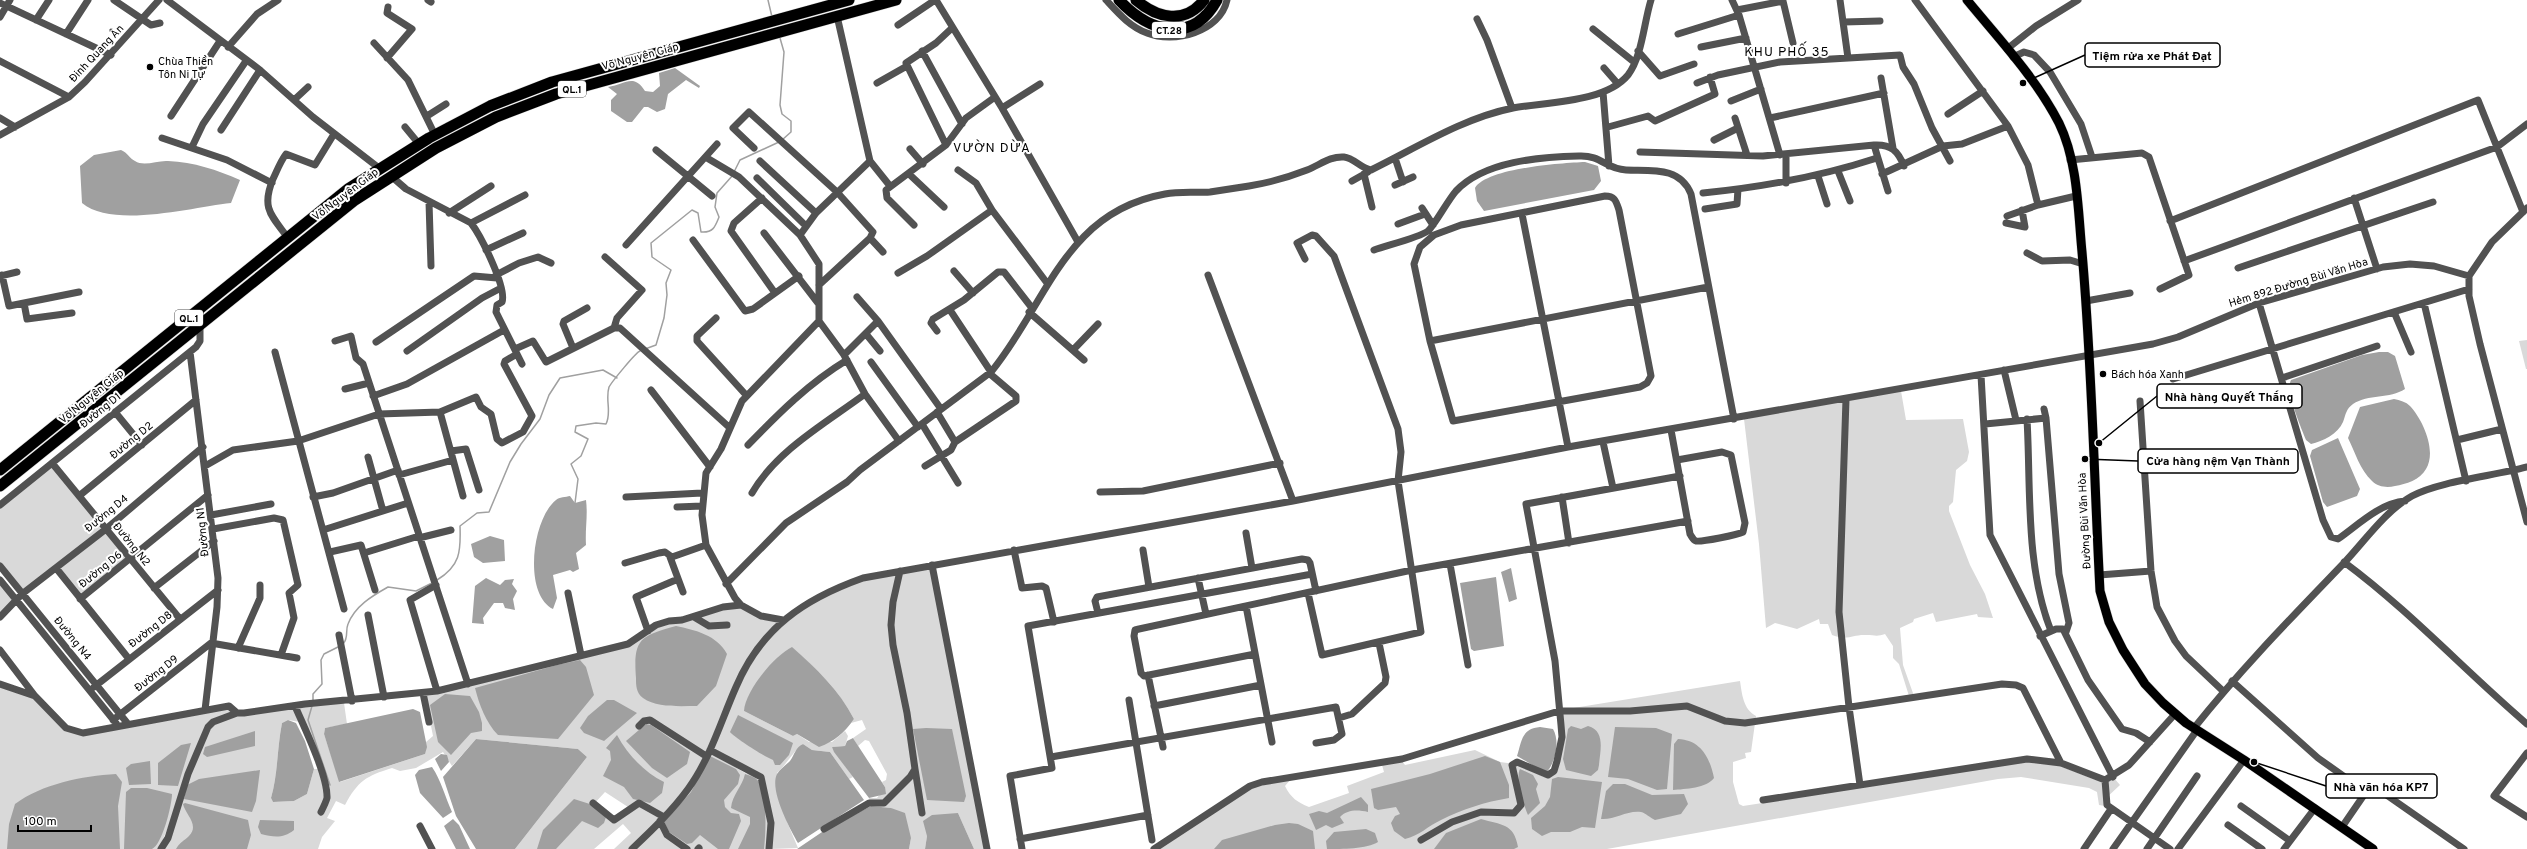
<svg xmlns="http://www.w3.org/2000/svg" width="2527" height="849" font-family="Overpass,sans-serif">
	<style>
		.green { fill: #d9d9d9 }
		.water { fill: #a0a0a0 }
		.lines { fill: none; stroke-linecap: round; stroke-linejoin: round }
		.stream { stroke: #a0a0a0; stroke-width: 1.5 }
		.major-casing { stroke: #dbdbdb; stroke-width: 10 }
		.highway-casing { stroke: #dbdbdb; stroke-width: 12 }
		.minor { stroke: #525252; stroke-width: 7 }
		.major { stroke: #000; stroke-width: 9 }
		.highway { stroke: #000; stroke-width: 11 }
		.poi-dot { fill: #000; stroke: #fff; stroke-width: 1.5 }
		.labels { text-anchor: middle; stroke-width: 4; stroke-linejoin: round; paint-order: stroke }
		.shield { fill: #fff; stroke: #4c4c4c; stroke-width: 1 }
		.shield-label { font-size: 10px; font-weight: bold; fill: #000 }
		.street-label { font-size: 11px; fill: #000; stroke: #fff }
		.poi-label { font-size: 11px; fill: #000; stroke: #fff; text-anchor: start }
		.quarter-label { font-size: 13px; letter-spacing: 1px; fill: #000; stroke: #fff }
		.leader { fill: none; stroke: #000; stroke-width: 1.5 }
		.callout-dot { fill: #000; stroke: #fff; stroke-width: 1.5 }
		.callout { fill: #fff; stroke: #000; stroke-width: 1.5 }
		.callout-label { font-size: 12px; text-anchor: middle; font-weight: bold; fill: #000 }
	</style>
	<rect width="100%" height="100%" fill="#fff"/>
	<path class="green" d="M2527,340V369H2526L2519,341Z
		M1901,391L1906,420L1963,419L1969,452L1967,461L1956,470L1953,502L1949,506V511L1970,565L1985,594L1993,618L1978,617L1977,614L1936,622L1933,613L1914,619L1913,622L1900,628L1903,665L1914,696H1909L1899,664L1893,658V646L1885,634C1877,637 1874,635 1867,635C1852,634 1849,641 1832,635L1828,624H1820L1819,619L1797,629L1775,623L1766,628L1759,544L1744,419Z
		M51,466L103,529L23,591L0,563V508Z
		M105,531L128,559L81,597L58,568Z
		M931,567L985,849H974L958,813L927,836L925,849H909L911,838L891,808L871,806L869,798H877L885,787L882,782L886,780L887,774L869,741L865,740L858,746L853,738L866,729L862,720L851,723L854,719C839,690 817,669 792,648L744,711L793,736L797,734L809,742H832L845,731L848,736L845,746L832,747L853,777L849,779L830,752L812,750L803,744C796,748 785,766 777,773L787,822L798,848L771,849L765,782L712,749L737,689L763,644L806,605L863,580Z
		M0,583L14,600L0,615Z
		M741,607L761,617L780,621L754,650L734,687L704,756L687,787L663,815L639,801L628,807L605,792L593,805L614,821L619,820L639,805L661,817L629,849H614L631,833L623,824L594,849H515L587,757L578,749L476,739L452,766L443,752L416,768L400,771L392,768C366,776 358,781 345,805L336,801L327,818L335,821L322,837L318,849H163L170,838L190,774L209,728C231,710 267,712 294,708L300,722L288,720L282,723C277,748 278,774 271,798L273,802L294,801L307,794L314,769H318L322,782L326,783L314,746L297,708L344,703L347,724L325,728L324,734L340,782L425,754L426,742L433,736L425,695L629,646L656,627L669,623L682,622L723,609Z
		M1740,681C1742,694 1743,709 1756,716L1751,752L1745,753L1746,758L1733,762V782L1739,804L1743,806L2027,761L2049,762L2096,780L2114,778L2120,785L2104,800L2105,806L2099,805L2097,792L2089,788L2021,777L1998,779L1607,849H1158L1250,788L1291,779L1285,786C1291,798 1297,802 1309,807L1349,793L1347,786L1384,772L1382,765L1402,761L1405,765L1475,750L1500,762L1515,764L1544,777L1558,762L1561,710Z
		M0,686L34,698L73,733L228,707L234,713L212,721L159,849H0Z
		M710,752L745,773L759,778L769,824L767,849H634L659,824Z"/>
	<path class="water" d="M675,68L700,86L699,88L686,80L668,94L665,109L657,112L648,107H644L632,122H627L611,111V100L617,94L608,87C625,84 634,73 645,91L653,92L660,86L659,73Z
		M121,150C128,153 129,158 135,161C144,167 158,160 168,161C194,162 217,170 240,180L231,203C193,207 113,229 82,203L80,166L94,155Z
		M1585,162L1598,166L1601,181L1594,190L1484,211L1477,201L1475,188C1487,168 1561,163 1585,162Z
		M2379,352H2388L2395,356L2405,389C2390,399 2368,394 2353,404C2346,409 2346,414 2343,422C2338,434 2323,441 2311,444L2306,440C2301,427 2285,391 2291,380L2362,355Z
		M2394,399C2400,400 2406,402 2410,406C2423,420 2437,451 2426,469C2420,480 2406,484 2395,486C2387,488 2378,487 2372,481C2360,470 2355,452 2348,438L2360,407Z
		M2338,438L2360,489L2357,496L2327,507L2323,502L2310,456L2312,450Z
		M570,496L575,503L586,500C588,516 585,529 586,545L576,553L579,569L573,572L570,570L553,575L557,598L553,609C523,594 532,519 556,500C559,497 566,497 570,496Z
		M490,536L504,540L505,561L483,563L474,557L471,544Z
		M1511,568L1517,599L1509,602L1501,572Z
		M1496,577L1504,646L1474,651L1471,649L1460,583Z
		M486,578L500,585L505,580L514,579L512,584L517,591L513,599L515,610L505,608L503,603H494L483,618L484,624L472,623L475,586Z
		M676,626C695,630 717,635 727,654L716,686L697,706C680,706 657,708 643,698C636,693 636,685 636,678C633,639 640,636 676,626Z
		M792,647C817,669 839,690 854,719C844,733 835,741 819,747L797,734L793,736L744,711C745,691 774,656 792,647Z
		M580,660L586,667L594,695L558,739L498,735C486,723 479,704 475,688L557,665Z
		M445,694L470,696L479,712L482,723V731L471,733L451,755L438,742L430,705Z
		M607,700H614L637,713L604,741L584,733L580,728L588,716Z
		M413,709L420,712L427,747L425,754L339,782L324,734L325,728Z
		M738,715L793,743L789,755L780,765H775L773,760C765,757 735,738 730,732Z
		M288,720L296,723L305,741L314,769L307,794L294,801L273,802L271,798C278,774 277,748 282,723Z
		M646,724L651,725L690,752L687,764L667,778L652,768L626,741Z
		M1571,726L1581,729L1588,726C1606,731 1600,751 1599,765L1598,770L1591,776L1566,770L1563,759L1568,729Z
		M1540,727L1553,729C1560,741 1556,762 1546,773L1517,756C1522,741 1521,729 1540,727Z
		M1615,727L1656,728L1672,734L1667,789L1657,790L1628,779L1608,777Z
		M926,728L952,729L966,796L964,802L927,800L913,729Z
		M255,731V746L207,757L203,754L205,747Z
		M617,735C628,755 644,772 664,782L662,793L650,803L633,799L624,787L603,776L611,760L610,751L606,748Z
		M853,738L885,787L886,794L869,798L834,752L832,747L845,746L847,741Z
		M476,739L578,749L587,757L515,849H476L456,816L443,777Z
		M1678,739C1701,740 1710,758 1714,778C1707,788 1685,789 1673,790L1674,744Z
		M191,743L178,786L158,785V763L181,745Z
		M803,744L812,750L830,752L864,800L798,843C790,829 769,790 777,774C780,769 786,765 790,761C795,754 795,748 803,744Z
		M441,754L447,755L449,762L441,771L435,759Z
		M710,756L736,769L740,775L738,784L724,800L725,807L731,813L739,814L741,821L729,849H718L700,835L692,843L687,844L669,832L664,822L691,792Z
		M1485,756L1500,762L1509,785V798C1485,802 1463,809 1441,820C1428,826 1419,836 1405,839L1394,831L1391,823L1395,816L1400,814L1396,807L1378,810L1374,808L1371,789L1430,774Z
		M150,761L151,784L129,785L126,768L131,764Z
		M432,767C441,780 445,797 452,812L443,818L420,793L415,775L419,770Z
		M1520,769L1533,775L1538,784L1536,789L1540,803L1528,815C1524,806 1515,778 1520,769Z
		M260,770L256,801L252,812L184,799L187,785L199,779Z
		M116,774L122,782L118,806L120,849H7L9,824L15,804C42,784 82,776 116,774Z
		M745,774C751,776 757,777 760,784C767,801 766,831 764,849H738L750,824V817L731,808C732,795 742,787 745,774Z
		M1558,777L1602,782L1595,828L1582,827L1570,832H1551L1542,836L1532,829L1531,818L1545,806L1550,797L1552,779Z
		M1613,784H1625L1652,795L1684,794L1688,804L1681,814L1655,820C1650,818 1646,813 1641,812C1627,810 1615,820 1601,819L1606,791Z
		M131,788H147L172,794C172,805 162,845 152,849H124L126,792Z
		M1361,797L1368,805V812C1358,810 1348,809 1340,817L1344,823L1332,828L1326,825L1316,830L1309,814L1319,811L1327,813Z
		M574,799L593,805L606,817L604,823L598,828L582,821L556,849H537L543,830Z
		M185,803L248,820L251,835L247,849H176C179,843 185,840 189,836C200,825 185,814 183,804Z
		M871,806L891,808L905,813L911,838L909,849H797L825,830Z
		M958,813L974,849H925L927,836L923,821L932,815Z
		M453,819L459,825L470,849H456L444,826Z
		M1481,819C1501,825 1514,823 1518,847L1514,849H1434L1446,833Z
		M260,820L294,821V830C283,839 273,837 261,834L258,827Z
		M1289,823L1298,824L1313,831L1315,849H1214L1222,840L1275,825Z
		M1366,829L1375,833L1378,842C1367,849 1342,849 1327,849L1326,841L1334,832Z"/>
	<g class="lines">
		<path class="stream" d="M768,0L772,17
			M780,38L784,52L780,105L782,114L791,121V132L782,140
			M734,172L740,160L779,142
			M645,349L656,345L664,318L667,295L666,283L671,270L652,257L651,243L692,210L698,213L701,232C713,233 715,227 719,217L715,207L717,193L733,175
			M575,503L578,479L571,464L581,456L588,439L575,432L576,426L596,423L606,424C612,412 605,400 609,387C611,383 636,352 640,351
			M437,580C460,566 461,552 460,526L477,513L489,512L510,462L521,444L540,419L549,395L560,378L603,370L617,378
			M343,644C349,638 345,631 348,624C355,606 372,596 388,587L416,591L432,583
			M313,700V694L322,684L321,660L324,654L338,647
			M312,706L308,720L330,785"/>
		<defs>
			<path id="major" d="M1967,0C1999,39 2036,78 2059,123C2078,162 2078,211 2082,252C2092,365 2094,478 2100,591L2109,622L2123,650L2145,684L2163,703L2186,723L2244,760L2373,849"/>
			<path id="highway" d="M1119,0C1149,32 1192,45 1217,0
				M1136,0C1157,18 1185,25 1204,0
				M0,470L348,189L429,138L490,106L552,82L849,0
				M0,486L355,200L436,148L496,117L556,94L896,0"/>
		</defs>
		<use href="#major" class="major-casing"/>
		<use href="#highway" class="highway-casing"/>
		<path class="minor" d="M114,0L151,25L160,23
			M167,0L260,70L313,117L379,168
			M428,0L431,2
			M936,0L1002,108L1078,242
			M1106,0C1118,13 1130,27 1147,33C1174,44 1220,32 1227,0
			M1732,0L1739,15L1780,155
			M1840,0L1848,58
			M1915,0L2008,126L2028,165L2038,205L2076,196
			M0,3L111,55
			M1737,10L1783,1L1793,43
			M837,16L870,161L816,213L800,235L819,264V321L844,355L865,394L899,441
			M0,17L10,0
			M1477,19L1487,40L1512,108
			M36,20L49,0
			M1844,22L1880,21
			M898,25L935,0
			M1593,29L1634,62
			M66,34L88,0
			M1678,34L1739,15
			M374,43L408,80L435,135
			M228,47L257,14L278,0
			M1701,47L1746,38
			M2007,49L2036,26L2078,0
			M922,51L962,124
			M1638,51L1660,76L1694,64
			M2013,57L2024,52L2034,55L2050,72L2081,124L2092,157
			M387,58L412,29L387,13L388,7
			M0,61L69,97
			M1604,68L1618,84
			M1881,78L1893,148
			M877,83L907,66
			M1697,83L1718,75L1780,62L1900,55L1903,67L1914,84L1932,128L1950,161
			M1603,92L1609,166
			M294,100L308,87
			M1731,101L1761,89
			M1002,108L1040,84
			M1948,114L1983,91
			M171,116L220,41
			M427,116L446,104
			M0,118L15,127
			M1735,118L1747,155
			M1770,118L1884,93
			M405,127L419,144
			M1608,127L1648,116L1655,121L1715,94L1710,77
			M221,130L260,70
			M0,135L69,97L85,82L159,0
			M162,138L227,160L272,183
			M1714,140L1738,128
			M946,145L906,63L936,43L952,28
			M1874,145C1891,144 1898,151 1904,166
			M192,147L203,124L246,61
			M754,148L733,128L749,112L837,192L873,232L870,238
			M910,149L923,164
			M656,150L712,196
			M1640,152L1763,156L1874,145L1888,191
			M1786,155V183
			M707,158L739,177L800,235
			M1395,158L1403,182
			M2070,160L2142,153L2149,157L2189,275L2160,289
			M760,161L816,213
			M870,161L890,186
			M958,170L976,183L992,210
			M1838,171L1850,201
			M909,174L944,207
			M1364,174L1372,207
			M1882,174L1943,146L1962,144L2008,126
			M391,176L406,189L471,223C481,236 507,288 502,302L497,305L496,312L522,364
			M1818,176L1827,204
			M757,178L806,226
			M1352,181L1368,172
			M1395,185L1413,177
			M1703,193C1763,187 1819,177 1877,158
			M1605,196C1615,196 1616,201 1619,210L1651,376L1647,383L1640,387L1453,421L1430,341L1414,264L1420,247L1434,235L1461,225Z
			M762,198L734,223L731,231L775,293
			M2354,198L2377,269
			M429,202L431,266
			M1422,208L1433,225
			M2527,208L2492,242L2469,276V296L2480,344L2527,522
			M1705,209L1737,204L1738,189
			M449,213L491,186
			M1522,214L1568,447
			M2007,216L2038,205
			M2170,221L2478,100L2523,212
			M471,223L525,195
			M2006,223L2025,227L2022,210
			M1398,224L1425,214
			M914,225L887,198L886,190L946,145L966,118L995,97
			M764,233L818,303
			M288,238C271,215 261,208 273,179C277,171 280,162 286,154L315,165L334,134
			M693,240L745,311L753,309L799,276
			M626,245L717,144
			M486,250L523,233
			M1374,250C1388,245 1418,238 1428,231C1434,226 1448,200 1456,191C1484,161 1540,157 1579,156C1602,155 1605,169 1626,170C1651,171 1680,166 1691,194L1734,419
			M2027,253L2042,261L2070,260L2083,264
			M605,257L642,290L617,318L614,328
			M1305,259L1297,243L1312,235L1316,236L1334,256L1398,429L1401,452L1398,481L1421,632L1322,655L1308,593
			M2184,261L2497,147L2527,124
			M2238,268L2433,202
			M954,271L973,293
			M898,273L927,256L992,210L1047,283
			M2,275L9,306L79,292
			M496,275L519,263L538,257L551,263
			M1208,275L1293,501
			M0,276L17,272
			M819,285L870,238L883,252
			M857,297L878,321L941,409
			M2086,301L2130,293
			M24,303L27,319L72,313
			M2259,303L2323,520L2331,537L2338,539C2358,525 2380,503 2405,501
			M2424,303L2466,481
			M950,310L991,372
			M1029,312L1084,360
			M2394,312L2411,352
			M716,318L697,336V341L746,395
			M937,331L931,323L933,319L964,300L998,272H1004L1032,308
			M866,334L880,351
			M335,341L351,336L356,358L363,364L468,684
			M1430,341L1708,287
			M376,342L474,276L497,278
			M573,348L563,324L564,321L587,308
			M515,349L533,341L546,362L614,328H620L730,428
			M1073,350L1098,324
			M407,351L482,298L501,288
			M190,352L218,578L217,607L205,710
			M275,352L344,609
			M844,355L878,321
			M871,362L918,427
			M2004,370L2016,420
			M1981,375L1990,535L2113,777
			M2282,378L2377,346
			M2173,379L2469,289
			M345,389L369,383
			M651,390L710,467
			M373,396L407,384L504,330
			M1846,399L1839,612L1849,707L1860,785
			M2140,401L2151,571L2157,607L2175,641L2186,656L2223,691
			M2044,409L2046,418
			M115,412L142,445
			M440,412L463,496
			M937,412L955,442
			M2027,419C2031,489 2025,565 2051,631
			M922,424L958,483
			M1985,424L2046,418L2059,574L2069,623L2066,632
			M1671,430L1690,534C1692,537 1693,540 1696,541C1702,542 1737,535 1743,532L1745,523L1731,455L1722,452L1677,460
			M2457,440L2502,429
			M1603,442L1613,488
			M748,445C779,413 809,383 847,360
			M451,451L466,449L479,490
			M368,457L383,511
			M52,463L180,619
			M205,466L233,450L298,441L379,414L440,412L476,397L481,407L491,414L497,439L502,443L523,432L532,416L504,364L505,361L517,354
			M925,466L951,450L955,442L1016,401V396L989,373
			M399,475L453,460
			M1100,492L1143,491L1280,463
			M752,493C777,450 826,423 865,394
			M79,496L196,400
			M313,497L333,493L398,470
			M626,497L702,493
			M1562,497L1569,543
			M0,505L196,347L200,341V325
			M677,507L702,506
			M211,515L271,504
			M213,529L274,518L283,520L298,585L289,593L294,618L281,655
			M323,530L408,503
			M1246,533L1252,568
			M419,538L451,530
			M1014,550L1022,588L1042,586L1046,588L1054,622
			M1143,550L1149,587
			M330,552L361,545L375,590
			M364,553L419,536
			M670,557L683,592
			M2344,562C2410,611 2465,671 2527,724
			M625,563L659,553L665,552L672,557L706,545
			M1450,564L1468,665
			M932,565L987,849
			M0,566L128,724
			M56,568L129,659
			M2099,575L2151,571
			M1198,578L1206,614
			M0,580L116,723
			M726,584L786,523L847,482L860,470L991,372C1047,304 1064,212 1165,194C1180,191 1195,193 1210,192C1223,190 1236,188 1249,186C1268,183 1289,177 1307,170C1320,165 1330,156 1344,157C1354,158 1360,168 1371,170C1416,148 1463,118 1513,108C1546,102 1605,103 1628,75C1642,57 1644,22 1651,0
			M436,585L410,600L437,691
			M154,588L214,541
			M568,593L581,655
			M80,599L208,495
			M741,605L735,598L706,545L702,515L706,473L721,449L742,401L819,321
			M1246,606L1272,742
			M1098,613L1095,601L1097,597L1302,559L1308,560L1310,563L1316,591
			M368,615L384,697
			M0,617L22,594L106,529L203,447
			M694,617L709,626L727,625
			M648,631L636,597L678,579
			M339,635L352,701
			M2040,636L2056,629H2063L2088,680L2122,729L2136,733L2150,742
			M238,648L260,598V585
			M0,650L35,696
			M1255,654L1144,676L1141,673L1134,636L1135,630L1139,629L1412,570L1688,521
			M1148,675L1163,747
			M2232,681L2318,758L2366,792
			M0,684L35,696L66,728L83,733L229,706L237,713H244L305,704L437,691L628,644L656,625L669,621L682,620L723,607L741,605L761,616L783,620
			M94,687L218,590
			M423,693L429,722
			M1129,700L1152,840
			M295,706C304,727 328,776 327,798C326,802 323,808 321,812
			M1154,706L1261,685
			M1339,718L1352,714L1385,683L1386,677L1379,643
			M113,720L211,643L297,658
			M639,726L644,721L650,720L706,756
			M2194,728C2240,670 2292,617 2343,564C2364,542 2385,511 2412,496C2440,481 2494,476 2527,467
			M710,750L761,777L771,823L769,849
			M2527,753L2494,796L2527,817
			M1051,757L1336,707L1342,734L1334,740L1316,743
			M915,769L922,813
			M2105,780L2107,805L2170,849
			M1763,800L2027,759L2061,763L2105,780L2129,765L2175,714
			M593,803L614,820L639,803L664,817
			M2241,806L2290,841
			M660,821L667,835L687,849
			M2228,825L2262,849
			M420,826L432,849
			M2342,827L2366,792L2375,787L2464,849
			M824,829L869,803H884L910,777L915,769L907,713L893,645L891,625L893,602L900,571
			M1020,839L1148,815
			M1421,840L1452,822L1481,812L1514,813L1521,805L1512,765L1517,762L1548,775L1554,771L1557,761L1562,737L1561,725L1555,661L1526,504L1680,476
			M161,849L168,838L188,774L208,727L213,722L237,713
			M632,849C651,831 672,811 688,789C710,759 721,721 736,687C761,628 804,599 863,578L1293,501L1568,447L2153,344L2178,337L2259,303L2383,267L2410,264L2434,266L2469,276
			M698,849L699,848
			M1022,849L1010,776L1052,768L1028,626L1312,574
			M1154,849L1250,786L1262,782L1402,759L1559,711H1630L1687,706L1725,721L1745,723L2002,684L2016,685L2023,688L2061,763
			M2084,849L2111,809
			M2113,849L2197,730
			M2147,849L2197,776
			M2178,849L2244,760
			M2284,849L2315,808"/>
		<use href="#major" class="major"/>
		<use href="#highway" class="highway"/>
	</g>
	<g class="poi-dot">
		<circle cx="150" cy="67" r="4"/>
		<circle cx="2103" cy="374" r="4"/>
	</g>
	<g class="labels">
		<g class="shield">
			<rect x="1152" y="22" width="34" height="16" rx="3"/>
			<rect x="558" y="81" width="28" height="16" rx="3"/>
			<rect x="175" y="310" width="28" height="16" rx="3"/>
		</g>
		<g class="shield-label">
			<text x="1169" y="34">CT.28</text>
			<text x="572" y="93">QL.1</text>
			<text x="189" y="322">QL.1</text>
		</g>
		<g class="street-label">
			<text transform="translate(96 53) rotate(-47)" y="4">Đinh Quang Ân</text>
			<text transform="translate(640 56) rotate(-15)" y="4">Võ Nguyên Giáp</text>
			<text transform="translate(345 194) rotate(-37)" y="4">Võ Nguyên Giáp</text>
			<text transform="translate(2298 282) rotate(-17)" y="4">Hẻm 892 Đường Bùi Văn Hòa</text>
			<text transform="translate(91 396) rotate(-39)" y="4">Võ Nguyên Giáp</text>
			<text transform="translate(100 410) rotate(-39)" y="4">Đường D1</text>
			<text transform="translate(131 440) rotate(-39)" y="4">Đường D2</text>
			<text transform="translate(106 513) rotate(-39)" y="4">Đường D4</text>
			<text transform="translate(2084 521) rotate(-93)" y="4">Đường Bùi Văn Hòa</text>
			<text transform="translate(202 532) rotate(-96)" y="4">Đường N1</text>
			<text transform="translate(132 544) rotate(51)" y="4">Đường N2</text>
			<text transform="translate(100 569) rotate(-39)" y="4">Đường D6</text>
			<text transform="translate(150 629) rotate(-38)" y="4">Đường D8</text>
			<text transform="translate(73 638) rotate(51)" y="4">Đường N4</text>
			<text transform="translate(156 673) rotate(-38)" y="4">Đường D9</text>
		</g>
		<g class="poi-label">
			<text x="158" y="65">Chùa Thiền<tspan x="158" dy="13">Tôn Ni Tự</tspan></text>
			<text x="2111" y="378">Bách hóa Xanh</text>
		</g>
		<g class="quarter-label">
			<text x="1787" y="56">KHU PHỐ 35</text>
			<text x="992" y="152">VƯỜN DỪA</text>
		</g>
	</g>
	<path class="leader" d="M2023 83L2085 55M2099 443L2157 396M2085 459L2138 461M2254 762L2326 786"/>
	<g class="callout-dot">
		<circle cx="2023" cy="83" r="4"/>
		<circle cx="2099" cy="443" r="4"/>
		<circle cx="2085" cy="459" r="4"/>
		<circle cx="2254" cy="762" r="4"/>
	</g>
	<g class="callout">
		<rect x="2085" y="43" width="135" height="24" rx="4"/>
		<rect x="2157" y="384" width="145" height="24" rx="4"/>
		<rect x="2138" y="449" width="160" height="24" rx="4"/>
		<rect x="2326" y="774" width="111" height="24" rx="4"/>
	</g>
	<g class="callout-label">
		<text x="2152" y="60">Tiệm rửa xe Phát Đạt</text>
		<text x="2229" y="401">Nhà hàng Quyết Thắng</text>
		<text x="2218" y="465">Cửa hàng nệm Vạn Thành</text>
		<text x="2381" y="791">Nhà văn hóa KP7</text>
	</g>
	<path d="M18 825v6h73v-6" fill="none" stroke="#000000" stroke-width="2"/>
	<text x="24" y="825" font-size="12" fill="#000000" stroke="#ffffff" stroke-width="3" paint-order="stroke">100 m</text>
</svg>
